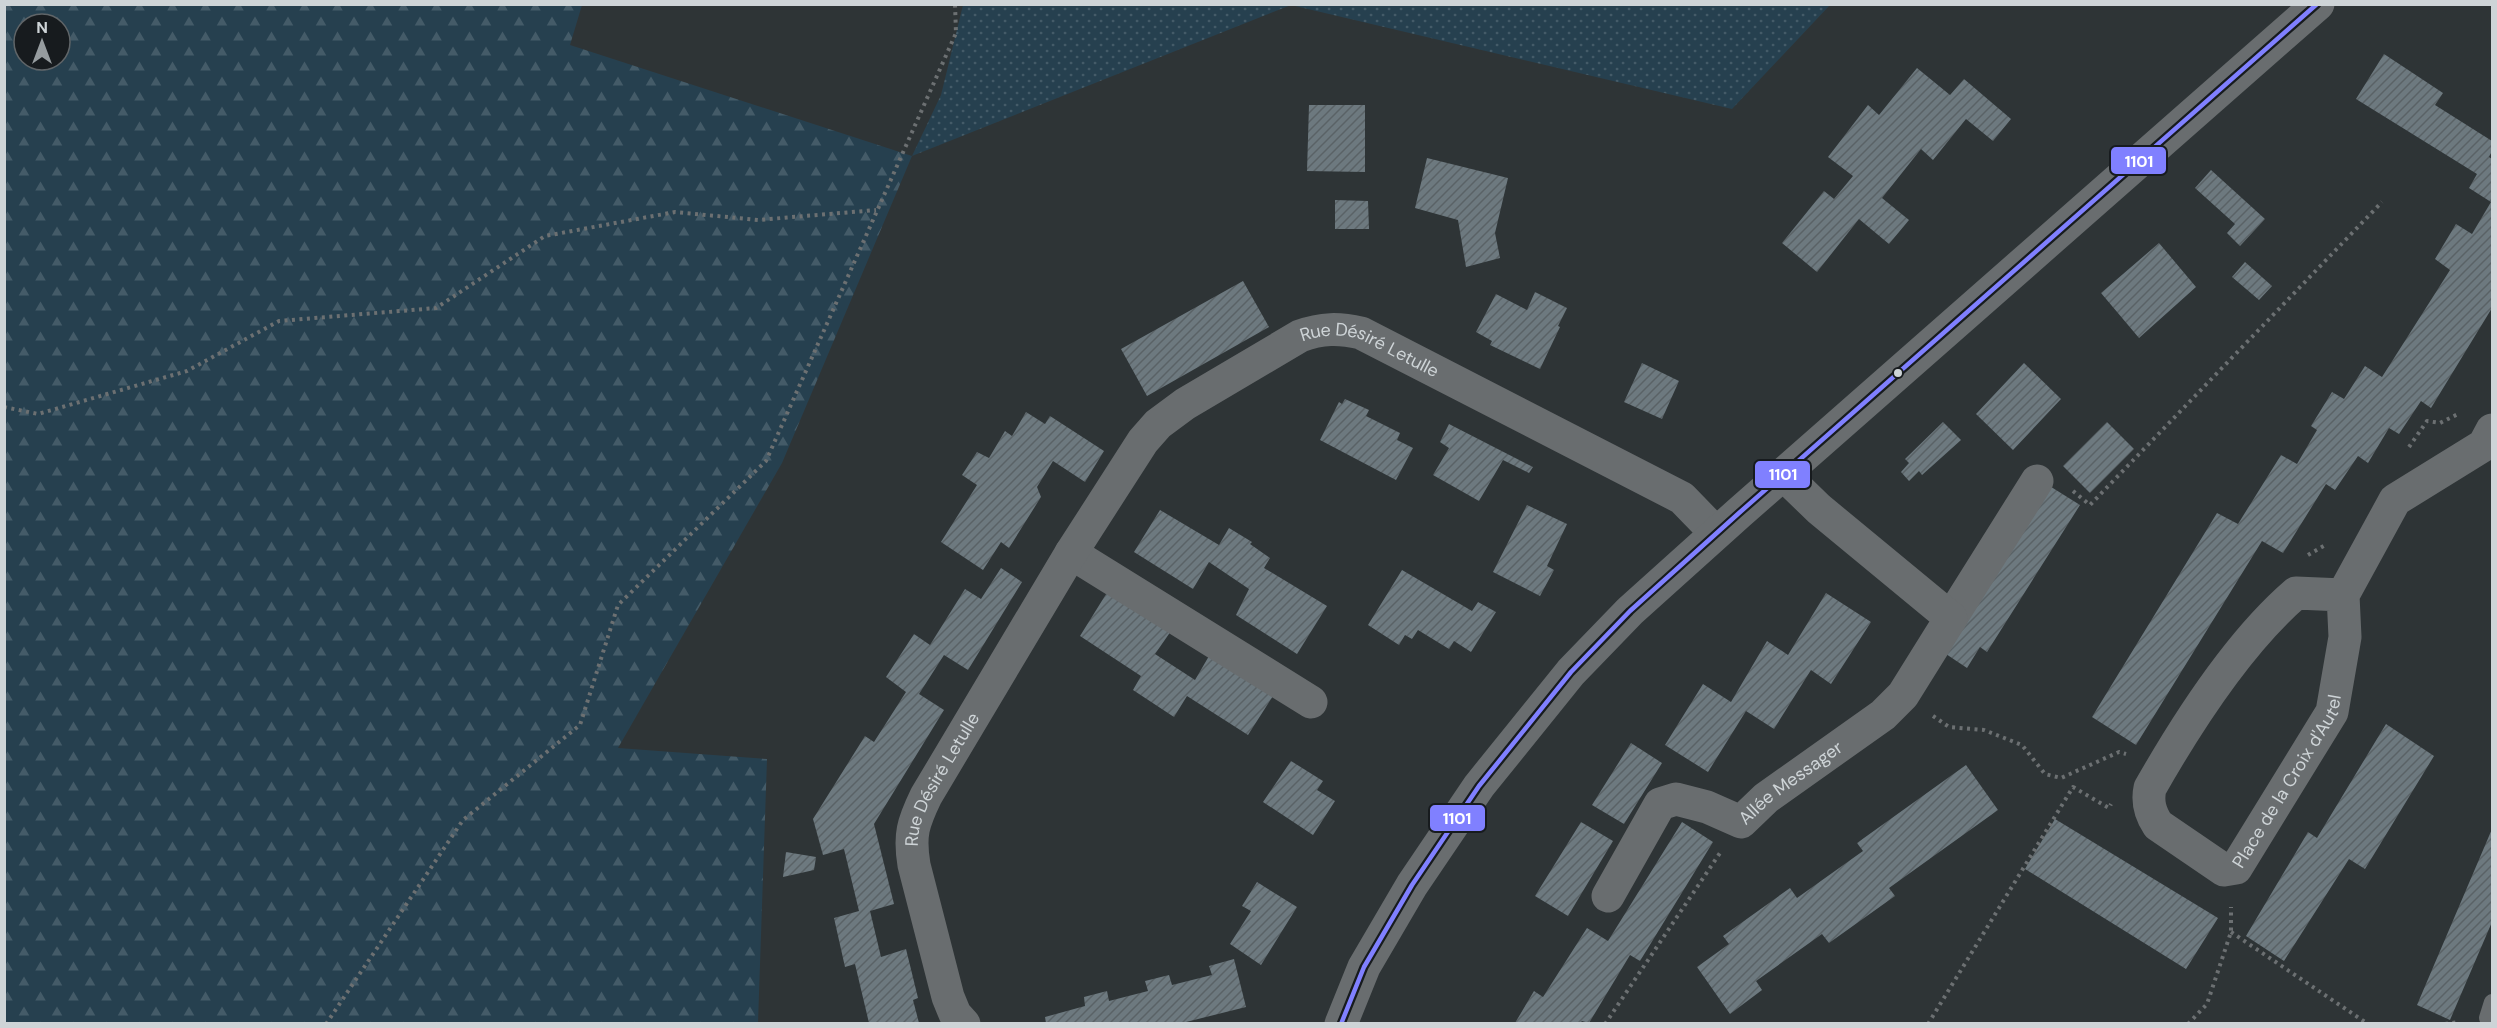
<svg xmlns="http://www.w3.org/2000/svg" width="2497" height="1028" font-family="'DM Sans',sans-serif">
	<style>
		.grass { fill: url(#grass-dots) }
		.forest { fill: url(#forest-firs); fill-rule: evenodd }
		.building { fill: url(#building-hatch) }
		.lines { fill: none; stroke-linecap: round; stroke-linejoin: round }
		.path { stroke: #6c7072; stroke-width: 4; stroke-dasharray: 3 4.5; stroke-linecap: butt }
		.lane { stroke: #696d6f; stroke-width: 16 }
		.street { stroke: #696d6f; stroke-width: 33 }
		.bus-1-casing { stroke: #171b1e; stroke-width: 9 }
		.bus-1 { stroke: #8080ff; stroke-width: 4.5 }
		.bus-dot { fill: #ced4d7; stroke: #171b1e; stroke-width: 2 }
		.labels { text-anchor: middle; stroke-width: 6; stroke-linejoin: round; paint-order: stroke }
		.street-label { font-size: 18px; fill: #ced4d7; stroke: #171b1e }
		.line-badge { stroke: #171b1e; stroke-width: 2 }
		.badge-label { font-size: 16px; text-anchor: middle; font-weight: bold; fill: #fff }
	</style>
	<defs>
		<pattern id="grass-dots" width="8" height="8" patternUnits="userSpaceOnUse" patternTransform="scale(1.5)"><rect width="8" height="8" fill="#26404f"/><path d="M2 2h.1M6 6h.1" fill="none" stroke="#445b68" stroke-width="1.8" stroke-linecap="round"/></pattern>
		<pattern id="forest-firs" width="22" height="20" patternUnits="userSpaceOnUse" patternTransform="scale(1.5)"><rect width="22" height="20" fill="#26404f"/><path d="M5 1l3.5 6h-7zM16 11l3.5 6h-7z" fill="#445b68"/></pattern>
		<pattern id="building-hatch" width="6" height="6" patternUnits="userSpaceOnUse" patternTransform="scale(1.5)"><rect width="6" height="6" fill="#6d797f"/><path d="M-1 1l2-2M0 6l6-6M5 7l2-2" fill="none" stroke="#5a6266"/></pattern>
	</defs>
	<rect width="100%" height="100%" fill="#2e3436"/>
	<path class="grass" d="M963,5V4L1830,5L1732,109L1291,5L912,156L941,95Z"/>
	<path class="forest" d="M5,4L582,5L570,45L912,156L782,463L618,748L767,759L758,1023H5ZM24,24H60V60H24Z"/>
	<path class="building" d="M2384,54L2443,93L2435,105L2492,141V151L2489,157L2492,159V308L2431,408L2421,401L2399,434L2389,428L2368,463L2358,456L2335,490L2326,484L2283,553L2262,541L2136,745L2092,717L2217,513L2238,524L2281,455L2297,464L2317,430L2311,426L2332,392L2344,399L2365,366L2382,377L2450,270L2435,259L2456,224L2472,234L2491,202L2469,188L2477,174L2356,99Z
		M1917,68L1950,95L1964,79L2011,119L1993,141L1966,119L1933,160L1921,149L1882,198L1909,220L1889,244L1859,219L1817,272L1782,243L1824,191L1834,199L1853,176L1828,157L1835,148L1868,105L1879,115Z
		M1309,105H1365V172L1307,171Z
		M1427,158L1508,178L1495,233L1500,258L1466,267L1458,220L1415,208Z
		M2211,170L2265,219L2240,246L2227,233L2235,224L2195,188Z
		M1335,200L1368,201L1369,229H1335Z
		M2159,243L2196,287L2139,338L2101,293Z
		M2245,262L2272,286L2259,300L2232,277Z
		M1243,281L1269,327L1147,396L1121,349Z
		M1535,292L1567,308L1558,326L1560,327L1540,369L1490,345L1492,341L1476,332L1496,294L1527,310Z
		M1642,363L1679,381L1662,419L1624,402Z
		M2024,363L2061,399L2013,450L1976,414Z
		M1345,399L1369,410L1366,416L1400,433L1397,440L1413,448L1396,480L1320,440L1339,402L1342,404Z
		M1026,412L1045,424L1050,416L1104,451L1085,482L1053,461L1037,487L1041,497L1009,548L1001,542L983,570L941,542L977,485L962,475L977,452L989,458L1005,431L1012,436Z
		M1943,422L1961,440L1922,475L1919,471L1909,481L1901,472L1909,463L1905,459Z
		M2107,422L2134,449L2090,493L2063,466Z
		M1449,424L1533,467L1529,473L1503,460L1479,501L1433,475L1449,448L1440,442Z
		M2048,485L2080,505L1987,652L1980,647L1967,668L1943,652Z
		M1527,505L1567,524L1547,566L1554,570L1540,596L1493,572Z
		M1160,510L1219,545L1229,528L1252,542L1250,544L1270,558L1264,568L1327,606L1297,654L1236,615L1249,589L1209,562L1193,589L1134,552Z
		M1001,568L1022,582L968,670L944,655L919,694L944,710L874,824L894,904L870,911L881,957L906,949L918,998L913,1000L919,1023H869L855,964L845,967L834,918L859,911L844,849L823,855L813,819L865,736L874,742L906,692L886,677L914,634L930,645L965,589L981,599Z
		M1402,570L1472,611L1478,602L1496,612L1471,652L1454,641L1449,649L1418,630L1412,639L1405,635L1399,645L1368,625Z
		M1108,591L1171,631L1155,654L1195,680L1209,656L1273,696L1248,735L1187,696L1174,717L1133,690L1141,676L1080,636Z
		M1826,593L1871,622L1831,684L1811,670L1774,729L1746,711L1708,772L1665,745L1703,684L1731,702L1767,641L1788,655Z
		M2386,724L2434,756L2365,869L2349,859L2284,961L2246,936L2308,832L2317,838Z
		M1631,743L1662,763L1624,824L1592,805Z
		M1291,761L1323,781L1317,790L1335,801L1313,835L1263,802Z
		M1966,765L1998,810L1889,888L1895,896L1829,943L1822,934L1756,981L1762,990L1730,1014L1697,967L1729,944L1723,936L1790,888L1797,898L1863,851L1857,843Z
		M2055,819L2218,918L2186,969L2025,869Z
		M1581,822L1613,841L1568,916L1535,896Z
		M1682,822L1713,842L1640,961L1630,955L1589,1023L1582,1021L1580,1023H1515L1534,991L1543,997L1587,928L1608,941Z
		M2492,829V922L2450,1020L2417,1005Z
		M786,852L816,857L814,870L783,877Z
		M1257,882L1297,907L1261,965L1230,944L1251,911L1242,906Z
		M1234,959L1246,1007L1182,1023H1046L1045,1017L1085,1006L1084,997L1107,991L1109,1001L1148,991L1145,981L1169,975L1172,985L1212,975L1209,966Z"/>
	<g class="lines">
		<path class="path" d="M4,407L38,414L187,371L279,321L436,308L545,236L675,212L758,220L876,210
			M2409,447L2427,421L2440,423L2458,414
			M2073,491L2090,505L2382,202
			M2308,555L2327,544
			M1933,716L1949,727L1984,730L2022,745L2045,774L2061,778L2119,752L2126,754
			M2231,932L2368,1024
			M326,1024L463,820L580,725L618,605L766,461L956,33L955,4
			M1605,1024L1720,853
			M1928,1024L2073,787L2109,808L2111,804
			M2188,1024L2207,1004L2231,932V907
			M2445,1024L2459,1022"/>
		<path class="lane" d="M2487,1018L2492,1002"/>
		<g class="street">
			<path d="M1071,553L1311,702"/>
			<path id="s1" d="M2343,595L2296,593C2239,642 2187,723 2150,788C2147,802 2150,813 2158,825L2224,870L2236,868L2332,712L2345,637L2343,595L2395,500L2484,445L2492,430"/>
			<path d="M1951,618L2037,481"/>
			<path id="s2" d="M1608,896L1660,804L1676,799L1707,807L1741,822L1766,798L1883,715L1903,695L1951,618L1819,509L1784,475"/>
			<path id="s3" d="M964,1024L955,1014L948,997L914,865C909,835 913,823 926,796L1071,553L1143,441L1158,424L1185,404L1300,336C1322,328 1339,328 1361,333L1682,498L1716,533"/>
			<path d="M1341,1024L1364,967L1412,885L1479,786L1571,672L1630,611L1739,513L2318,4"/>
		</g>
		<defs>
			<path id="bus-1" d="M1341,1024L1364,967L1412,885L1479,786L1571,672L1630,611L1739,513L2317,4"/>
		</defs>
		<use href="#bus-1" class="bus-1-casing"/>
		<use href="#bus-1" class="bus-1"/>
	</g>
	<circle class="bus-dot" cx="1898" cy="373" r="5"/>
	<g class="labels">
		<g class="street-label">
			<text dy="6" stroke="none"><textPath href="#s3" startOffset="920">Rue Désiré Letulle</textPath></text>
			<text dy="6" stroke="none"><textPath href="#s1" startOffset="524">Place de la Croix d'Autel</textPath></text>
			<text dy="6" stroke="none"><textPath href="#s3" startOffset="261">Rue Désiré Letulle</textPath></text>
			<text dy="6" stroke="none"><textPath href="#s2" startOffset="255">Allée Messager</textPath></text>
		</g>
	</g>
	<g class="line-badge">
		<rect x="2110" y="146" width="57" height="29" rx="6" fill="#8080ff"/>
		<rect x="1754" y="460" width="57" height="29" rx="6" fill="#8080ff"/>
		<rect x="1429" y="804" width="57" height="28" rx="6" fill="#8080ff"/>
	</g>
	<g class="badge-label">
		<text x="2139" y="167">1101</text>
		<text x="1783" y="480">1101</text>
		<text x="1457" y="824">1101</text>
	</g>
	<rect width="2497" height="1028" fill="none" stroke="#ced4d7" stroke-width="12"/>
	<g transform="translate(42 42)"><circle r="28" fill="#171b1e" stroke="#606568" stroke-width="1.5"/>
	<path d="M0-4.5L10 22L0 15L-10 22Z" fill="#969c9f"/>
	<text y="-9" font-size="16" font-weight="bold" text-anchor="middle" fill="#ced4d7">N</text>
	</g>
</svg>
